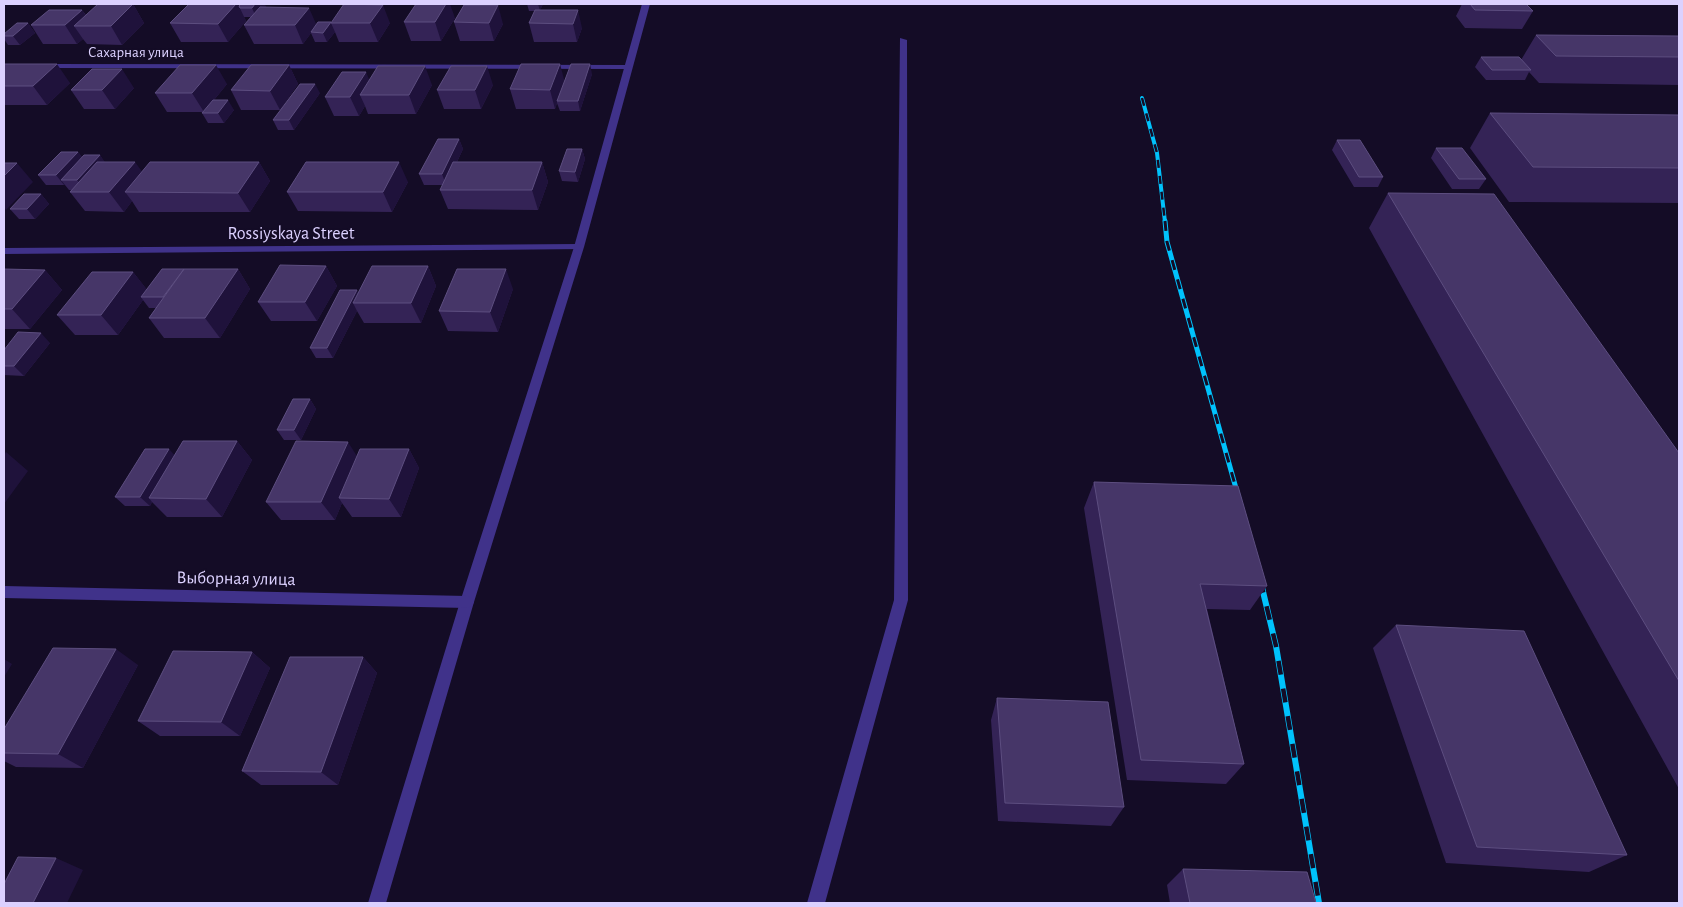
<svg xmlns="http://www.w3.org/2000/svg" width="1683" height="907" font-family="'Alegreya Sans',sans-serif">
	<style>
		.lines { fill: none; stroke-linecap: round; stroke-linejoin: round }
		.lane { fill: #40328a; fill-rule: evenodd }
		.street { fill: #40328a; fill-rule: evenodd }
		.rail-far2-casing { stroke: #00c2fc; stroke-width: 4 }
		.rail-far1-casing { stroke: #00c2fc; stroke-width: 5 }
		.rail-casing { stroke: #00c2fc; stroke-width: 6 }
		.rail-far2 { stroke: #140c26; stroke-width: 2.5; stroke-dasharray: 8; stroke-linecap: butt }
		.rail-far1 { stroke: #140c26; stroke-width: 3; stroke-dasharray: 10; stroke-linecap: butt }
		.rail { stroke: #140c26; stroke-width: 4.5; stroke-dasharray: 14; stroke-linecap: butt }
		.wall { fill: #342356 }
		.shaded-wall { fill: #1f123b }
		.building { fill: #463668; stroke: #5d4e80 }
		.labels { text-anchor: middle; stroke-width: 4; stroke-linejoin: round; paint-order: stroke }
		.far-street-label { font-size: 15px; fill: #dcd1ff; stroke: #140c26 }
		.street-label { font-size: 18px; fill: #dcd1ff; stroke: #140c26 }
	</style>
	<rect width="100%" height="100%" fill="#140c26"/>
	<g class="lines">
		<path class="lane" d="M642,4H650L584,247L474,602L386,903H368L460,602L574,247Z
			M900,38L907,40L908,600L825,903H807L894,600Z"/>
		<path class="street" d="M40,64L628,65L632,67L628,69L43,68H40Z
			M579,244L583,245V249L4,254V248Z
			M4,586L467,596L472,598L474,602L472,606L467,608L4,598Z"/>
		<defs>
			<path id="rail-far2" d="M1142,98L1157,153L1165,222"/>
			<path id="rail-far1" d="M1165,221L1167,242L1239,499"/>
			<path id="rail" d="M1260,579L1276,646L1319,903"/>
		</defs>
		<use href="#rail-far2" class="rail-far2-casing"/>
		<use href="#rail-far1" class="rail-far1-casing"/>
		<use href="#rail" class="rail-casing"/>
		<use href="#rail-far2" class="rail-far2"/>
		<use href="#rail-far1" class="rail-far1"/>
		<use href="#rail" class="rail"/>
	</g>
	<path class="wall" d="M133,4L144,23L122,45L87,44L83,39L77,44H43L31,25L82,10L86,15Z
		M238,4L239,6H266L265,7L316,25L318,22L390,23L378,42H339L335,32L327,42H315L311,33L303,44H254L244,25L251,17H244L246,21L228,42H181L170,23Z
		M527,4H543L540,10L582,28L577,42H534L529,23L535,11H529Z
		M1462,4H1526L1533,11L1522,29L1465,28L1456,16Z
		M464,5L503,24L494,41H460L454,22Z
		M455,18L441,41H411L404,22Z
		M28,23L35,33L20,45H8L4,39V34Z
		M1536,35L1679,36V85L1539,83L1529,72L1525,80H1486L1475,67L1481,57L1521,60Z
		M4,64L70,83L47,105H4Z
		M289,65L298,84L280,110H241L231,90Z
		M592,74L580,111H560L557,103L555,109H516L510,89L564,82Z
		M369,80L432,85L416,114H368L365,106L359,116H334L325,97Z
		M227,84L214,100L234,110L224,123H208L202,113L203,112H167L155,93Z
		M493,85L481,109H444L437,90Z
		M134,88L115,109H84L71,90Z
		M320,93L294,130H278L273,120Z
		M1490,113L1679,115V203L1509,202L1470,148Z
		M459,139L463,149L457,162H542L548,182L538,210L448,209L440,190L443,185H424L419,174Z
		M1337,140L1383,177L1378,187H1354L1332,150Z
		M1436,148L1486,179L1479,189H1452L1431,158Z
		M582,149L585,159L578,182L562,181L559,171Z
		M78,152L82,157L100,155L104,162L142,172L259,162L270,181L250,212H139L132,201L124,212L85,211L70,192L71,190H69L65,185H46L38,175Z
		M408,182L392,212L298,211L287,192Z
		M1388,193L1679,453V789L1369,228Z
		M41,194L49,204L35,219H19L10,209Z
		M326,266L337,286L317,321H271L258,302Z
		M428,266L436,286L421,323H364L357,311L333,358H316L310,348L358,293Z
		M4,269L45,270L62,290L30,329H4Z
		M238,269L250,289L220,338H164L149,318L156,308H149L143,300L118,335H75L57,315L133,272L147,290Z
		M513,289L498,332L448,331L439,311Z
		M50,343L24,376L4,375V350Z
		M310,399L316,409L301,440H284L277,430Z
		M237,441L252,460L222,517H167L152,502L150,506H125L115,497L175,455Z
		M409,449L419,468L401,517H352L342,503L335,520H281L266,502L357,456Z
		M1094,482L1267,586L1250,610L1207,609L1244,764L1226,784L1127,780L1084,508Z
		M1396,625L1627,855L1589,872L1446,863L1373,648Z
		M252,652L270,668L240,736H160L138,721Z
		M363,657L377,673L338,785H261L242,771Z
		M138,665L83,768L16,767L4,761V729Z
		M997,698L1124,807L1111,826L998,821L991,720Z
		M1183,869L1316,903H1170L1167,885Z"/>
	<path class="shaded-wall" d="M133,4L144,23L122,45L111,26Z
		M236,4H238L246,21L228,42L218,24Z
		M255,4H264L266,6L256,17L252,8Z
		M446,4H450L455,18L441,41L435,22Z
		M538,4H543L540,11Z
		M383,5L390,23L378,42L370,23Z
		M498,5L503,24L494,41L489,23Z
		M309,8L317,26L311,32V33L303,44L295,25Z
		M82,10L93,26H74L83,39L77,44L65,25Z
		M578,10L582,28L577,42L573,24Z
		M28,23L35,33L20,45L13,36Z
		M331,23L335,32L327,42L323,33Z
		M57,64L70,83L47,105L33,86Z
		M560,64L565,83L557,101V103L555,109L550,90Z
		M590,64L592,74L580,111L578,101Z
		M216,65L227,84L204,112L192,93Z
		M289,65L298,84L280,110L270,91Z
		M425,66L432,85L416,114L409,95Z
		M487,66L493,85L481,109L475,90Z
		M122,69L134,88L115,109L102,90Z
		M366,72L374,91L360,95L365,106L359,116L350,97Z
		M315,84L320,93L294,130L289,120Z
		M228,100L234,110L224,123L218,113Z
		M459,139L463,149L446,185L442,174Z
		M582,149L585,159L578,182L575,172Z
		M78,152L86,162L61,180L65,185H64L56,175Z
		M100,155L107,165L85,190L77,180Z
		M135,162L149,181L125,192L132,201L124,212L109,192Z
		M259,162L270,181L250,212L238,193Z
		M399,162L408,182L392,212L383,192Z
		M542,162L548,182L538,210L532,190Z
		M17,163L33,182L6,210L4,207V176Z
		M41,194L49,204L35,219L27,209Z
		M326,266L337,286L317,321L305,302Z
		M428,266L436,286L421,323L411,303Z
		M238,269L250,289L220,338L205,318Z
		M506,269L513,289L498,332L490,312Z
		M45,270L62,290L30,329L12,309Z
		M133,272L149,292L141,297L143,300L118,335L101,315Z
		M357,290L362,301L353,303L357,311L333,358L327,348Z
		M41,333L50,343L24,376L14,366Z
		M310,399L316,409L301,440L294,430Z
		M237,441L252,460L222,517L206,499Z
		M348,442L360,461L339,498L342,503L335,520L321,502Z
		M169,449L178,459L149,498L152,502L150,506L140,497Z
		M409,449L419,468L401,517L389,499Z
		M6,452L28,471L4,504V455Z
		M116,649L138,665L83,768L58,754Z
		M252,652L270,668L240,736L221,722Z
		M363,657L377,673L338,785L321,772Z
		M4,659L12,664L4,677Z
		M56,858L83,870L67,903H33Z"/>
	<path class="building" d="M98,4H133L111,26H74Z
		M189,4H236L218,24L170,23Z
		M241,4H255L252,8H240L239,6Z
		M344,4L383,5L370,23H331Z
		M416,4H446L435,22H404Z
		M1470,4H1526L1533,11L1475,10Z
		M464,5H498L489,23L454,22Z
		M260,7L309,8L295,25H244Z
		M49,10H82L65,25H31Z
		M535,10H578L573,24L529,23Z
		M318,22H331L323,33L311,32Z
		M17,23H28L13,36H4V34Z
		M1536,35L1679,36V57L1556,56Z
		M1481,57H1519L1531,70H1492Z
		M4,64H57L33,86H4Z
		M521,64H560L550,90L510,89Z
		M571,64H590L578,101H557Z
		M180,65H216L192,93H155Z
		M251,65H289L270,91L231,90Z
		M378,66H425L409,95H360Z
		M451,66H487L475,90H437Z
		M92,69H122L102,90H71Z
		M342,72H366L350,97H325Z
		M300,84H315L289,120H273Z
		M213,100H228L218,113H202Z
		M1490,113L1679,115V168L1533,167Z
		M438,139H459L442,174H419Z
		M1337,140H1360L1383,177H1359Z
		M1436,148H1462L1486,179H1459Z
		M567,149H582L575,172L559,171Z
		M61,152H78L56,175H38Z
		M84,155H100L77,180H61Z
		M97,162H135L109,192H70Z
		M150,162H259L238,193L125,192Z
		M306,162H399L383,192H287Z
		M453,162H542L532,190H440Z
		M4,163H17L4,176Z
		M1388,193L1494,194L1679,453V681Z
		M24,194H41L27,209H10Z
		M280,265L326,266L305,302H258Z
		M372,266H428L411,303H353Z
		M4,269L45,270L12,309H4Z
		M162,269H184L163,297H141Z
		M184,269H238L205,318H149Z
		M457,269H506L490,312L439,311Z
		M92,272H133L101,315H57Z
		M340,290H357L327,348H310Z
		M18,332L41,333L14,366H4V350Z
		M293,399H310L294,430H277Z
		M183,441H237L206,499L149,498Z
		M296,441L348,442L321,502H266Z
		M145,449H169L140,497H115Z
		M360,449H409L389,499L339,498Z
		M1094,482L1238,486L1267,586L1200,584L1244,764L1141,760Z
		M1396,625L1524,631L1627,855L1477,847Z
		M53,648L116,649L58,754L4,753V729Z
		M173,651L252,652L221,722L138,721Z
		M290,657H363L321,772L242,771Z
		M997,698L1108,702L1124,807L1005,803Z
		M18,857L56,858L33,903H4V884Z
		M1183,869L1307,872L1316,903H1190Z"/>
	<g class="labels">
		<g class="far-street-label">
			<text x="136" y="57">Сахарная улица</text>
		</g>
		<g class="street-label">
			<text x="291" y="239">Rossiyskaya Street</text>
			<text transform="translate(236 578) rotate(1)" y="6">Выборная улица</text>
		</g>
	</g>
	<rect width="1683" height="907" fill="none" stroke="#dcd1ff" stroke-width="10"/>
</svg>
